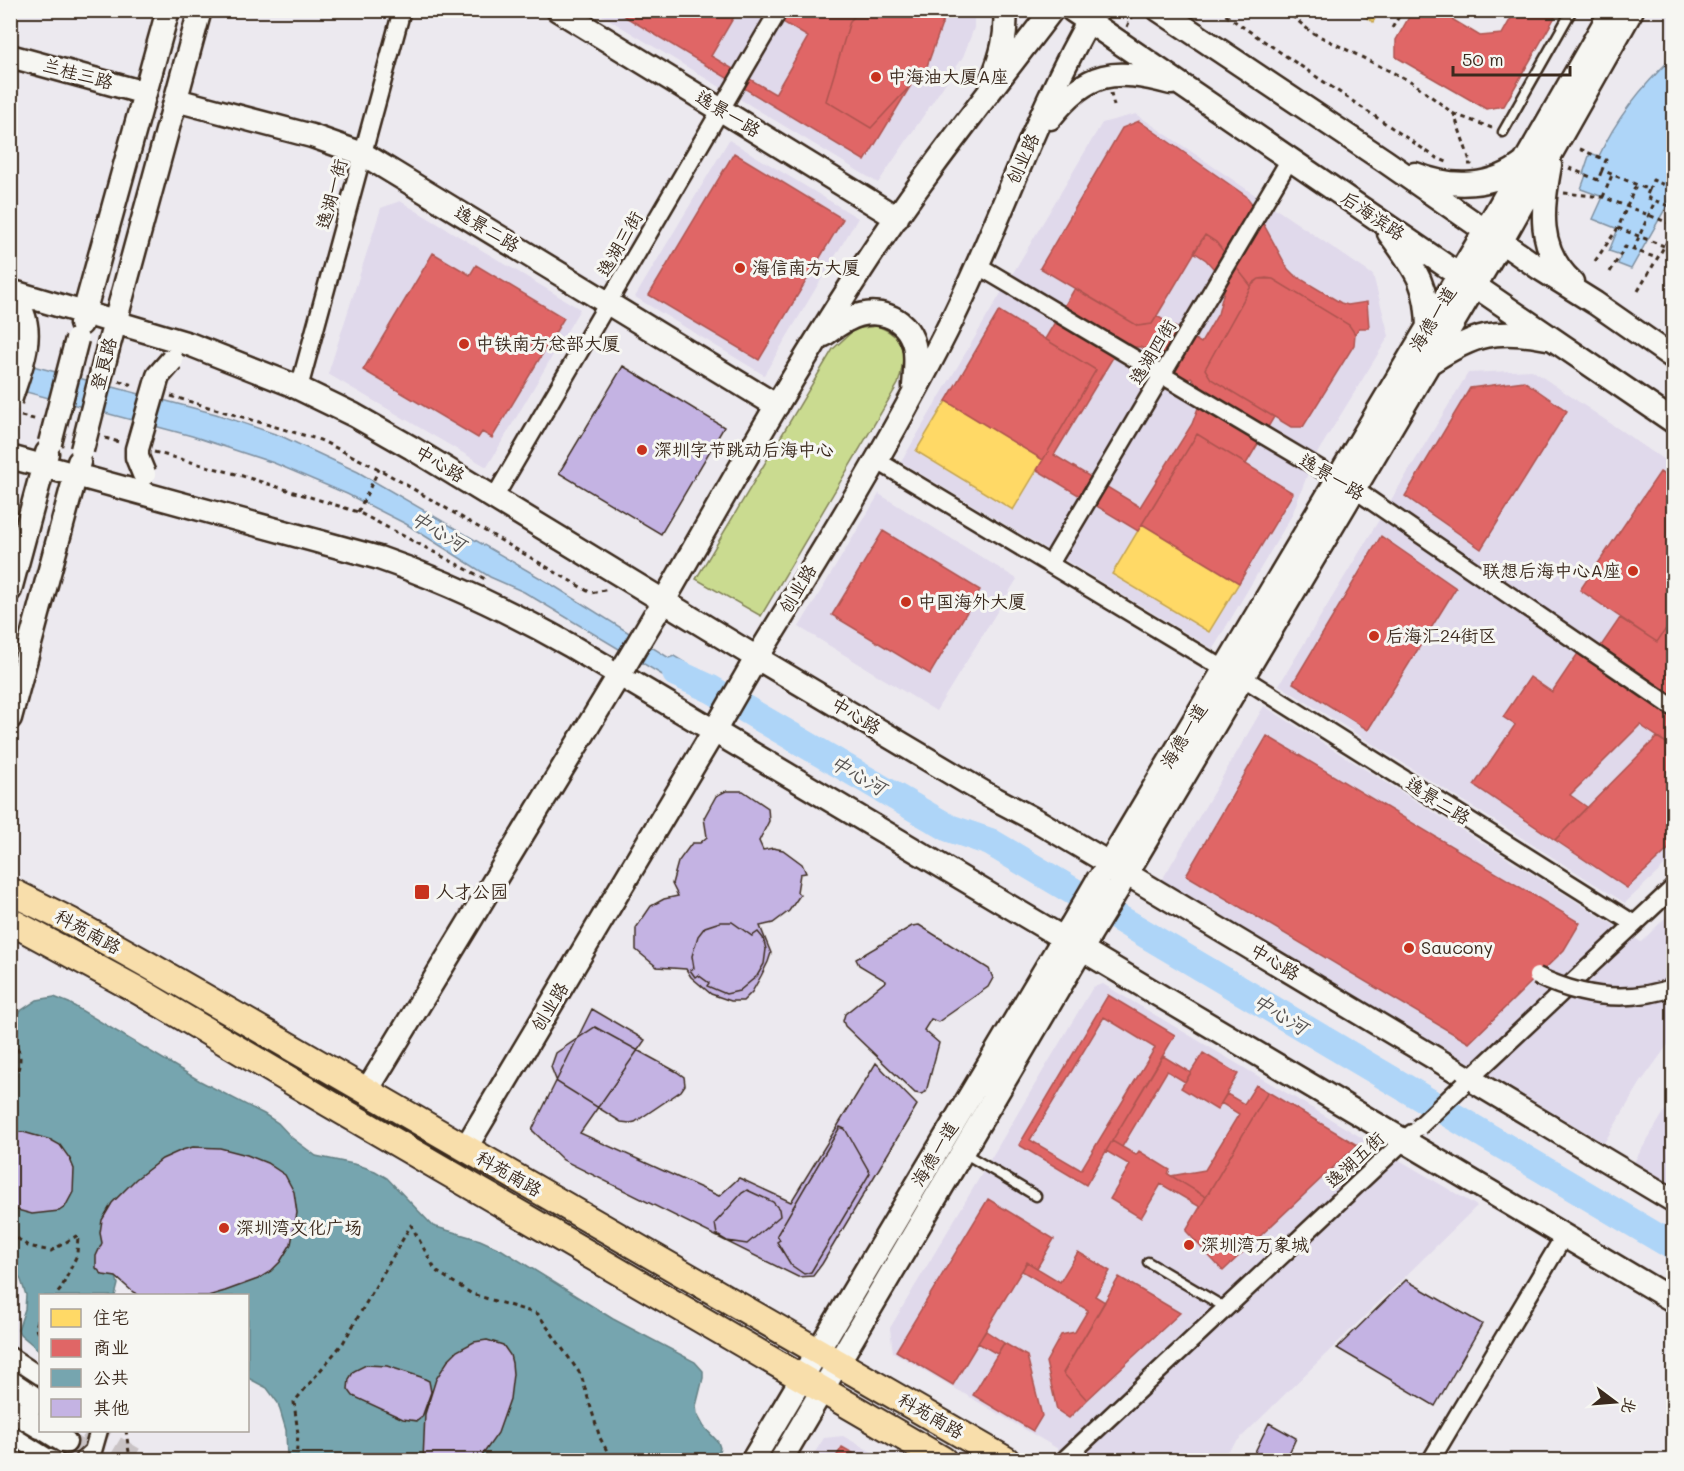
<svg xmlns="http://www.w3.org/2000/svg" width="1684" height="1471" font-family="Mali,'LXGW WenKai TC',sans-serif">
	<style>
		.built { fill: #e0d9eb }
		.green { fill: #cadb90; stroke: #828257; stroke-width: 1.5 }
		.water { fill: #aed5f8; stroke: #8091a1; stroke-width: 1.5 }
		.homes { fill: #ffd966; stroke: #c4a450; stroke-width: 1.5 }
		.shops { fill: #e06666; stroke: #ae5450; stroke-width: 1.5; fill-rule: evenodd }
		.public { fill: #76a5af; stroke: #648084; stroke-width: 1.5 }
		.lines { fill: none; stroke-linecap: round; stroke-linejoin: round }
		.river { stroke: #aed5f8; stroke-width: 28 }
		.building { fill: #c4b3e3; stroke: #3b2a1e; stroke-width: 1.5 }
		.secondary-tunnel { stroke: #c9c3c5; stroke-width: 22; stroke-dasharray: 22 11; stroke-linecap: butt }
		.lane-casing { stroke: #3b2a1e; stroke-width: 13 }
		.street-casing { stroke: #3b2a1e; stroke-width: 21 }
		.secondary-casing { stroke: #3b2a1e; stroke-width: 27 }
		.primary-casing { stroke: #3b2a1e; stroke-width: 30 }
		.path { stroke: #3b2a1e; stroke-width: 3; stroke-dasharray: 4.5 4.5; stroke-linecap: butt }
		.lane { stroke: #f6f6f2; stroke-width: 8 }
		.street { stroke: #f6f6f2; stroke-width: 16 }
		.secondary { stroke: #f6f6f2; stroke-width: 22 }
		.primary { stroke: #f8deab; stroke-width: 26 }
		.street-bridge-casing { stroke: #3b2a1e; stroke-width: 21; stroke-linecap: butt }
		.secondary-bridge-casing { stroke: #3b2a1e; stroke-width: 27; stroke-linecap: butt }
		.street-bridge { stroke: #f6f6f2; stroke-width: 16 }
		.secondary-bridge { stroke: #f6f6f2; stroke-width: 22 }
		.poi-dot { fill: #c8321e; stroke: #f6f6f2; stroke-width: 2 }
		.labels { text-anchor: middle; stroke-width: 6; stroke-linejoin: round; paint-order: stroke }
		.street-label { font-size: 18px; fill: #3b2a1e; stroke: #f6f6f2 }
		.poi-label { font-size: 18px; fill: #3b2a1e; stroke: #f6f6f2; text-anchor: start }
		.water-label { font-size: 20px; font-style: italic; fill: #585554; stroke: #f6f6f2 }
	</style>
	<rect width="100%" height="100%" fill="#ece9ef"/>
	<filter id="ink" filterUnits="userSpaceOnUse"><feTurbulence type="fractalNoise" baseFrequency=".0167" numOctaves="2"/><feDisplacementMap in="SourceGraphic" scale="12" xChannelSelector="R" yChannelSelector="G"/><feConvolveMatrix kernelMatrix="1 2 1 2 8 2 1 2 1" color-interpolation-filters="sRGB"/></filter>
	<g filter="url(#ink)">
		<path class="built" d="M595,11H974V28L963,57L878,183Z
			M1136,114L1373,275L1389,336L1313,460L1292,515L1213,649L901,462L1102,123Z
			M729,140L858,218L764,375L635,297Z
			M400,201L580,309L487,467L328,374L381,208Z
			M1532,370L1673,466V858L1625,903L1279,685L1468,373Z
			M879,494L1017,579L936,711L799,627Z
			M1264,706L1641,942L1673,910V1041L1667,1046L1641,1082L1604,1143L1162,880Z
			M1103,984L1477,1206L1218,1460H1077L893,1352L890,1328L1093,987Z
			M1673,1097V1191L1631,1167Z
			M843,1436L886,1460H810L824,1438Z"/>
		<path class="green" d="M877,326C908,337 906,357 898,384L761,616L696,579L833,349L855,329Z"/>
		<path class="water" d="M1673,57V195L1631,269L1618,264L1621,255L1609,251L1618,229L1593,219L1603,197L1581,189L1586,175L1583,174L1590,153L1599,156C1617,117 1642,86 1673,57Z
			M10,360L216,414L281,436L358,472L554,586L669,658L674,656L716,681L704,700L524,592L490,577L406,524L347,494L274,463L192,436L11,388Z"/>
		<path class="homes" d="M1354,10H1380L1373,22Z
			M1414,10L1470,42L1467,47L1476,51L1484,49L1483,46L1497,42V45L1507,43L1525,10H1556L1516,80L1497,69L1487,87L1456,70L1460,64L1441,53L1438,57L1446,61L1436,79L1398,57L1408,40L1417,45L1420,40L1403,30Z
			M946,401L1043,460L1013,510L916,451Z
			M1142,524L1239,583L1209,632L1112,574Z"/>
		<path class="shops" d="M614,10H738L711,56L775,94L808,37L763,10H861L850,21L826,101L871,128L911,85L865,161Z
			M861,10H947L926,69L871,128L826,101L850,21Z
			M1413,10H1437L1480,36L1502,34L1511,18L1499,10H1559L1504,106L1486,109L1396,57V40Z
			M1139,121L1246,196L1253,205L1288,269L1294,275L1341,303L1348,305L1367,302L1369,328H1359L1355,334L1349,325L1273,279H1259L1251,286L1216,242L1205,235L1152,324L1138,326L1040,268L1122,128Z
			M734,153L843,219L759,360L649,295Z
			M1205,235L1216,242L1251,286L1205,369L1211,379L1274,417L1246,464L1197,434L1138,531L1037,470L1096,370L1045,339L1075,288L1138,326L1152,324L1157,316L1201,343L1218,314L1224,291L1223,284L1214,269L1206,260L1194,252ZM1129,347H1140L1151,352L1149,361L1184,383L1191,377L1197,384L1201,392V400L1192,424L1140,507L1054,455L1112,359L1119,351Z
			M433,253L470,275L476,265L564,318L492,438L482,432L478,438L363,370Z
			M1266,278L1273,279L1349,325L1355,334L1354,345L1303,427H1291L1211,379L1205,369L1253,283L1259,279Z
			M999,311L1096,370L1043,460L946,401Z
			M1524,381L1567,411L1481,549L1405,496L1470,388Z
			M1197,434L1293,493L1239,583L1142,524Z
			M1660,472L1674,481V617L1657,642L1580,590Z
			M883,531L980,590L930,674L832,615Z
			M1381,536L1456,588L1368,730L1293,683Z
			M1674,617V748L1657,737L1555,840L1474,785L1515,725L1503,717L1530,677L1552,692L1587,640L1599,649L1620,618L1657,642Z
			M1640,725L1674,748V844L1627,888L1555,840L1587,807L1570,795Z
			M1267,736L1580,923L1564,950L1469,1043L1186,875Z
			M1108,995L1175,1035L1086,1185L1019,1145Z
			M1104,1017L1155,1048L1081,1170L1030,1140Z
			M1203,1053L1238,1074L1217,1110L1181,1088Z
			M1163,1056L1191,1073L1185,1082L1167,1071L1122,1147L1112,1141Z
			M1256,1085L1268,1092L1206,1197L1171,1176L1205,1170L1239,1114L1221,1103L1227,1094L1244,1104Z
			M1268,1092L1357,1145L1223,1271L1186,1231Z
			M1112,1141L1136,1155L1139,1151L1170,1170L1168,1174L1206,1197L1200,1207L1161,1184L1141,1218L1110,1199L1130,1165L1106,1151Z
			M988,1199L1054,1239L1037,1268L1027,1262L953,1385L896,1351Z
			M1078,1252L1110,1271L1095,1296L1105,1302L1063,1373L1087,1400L1069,1418L1057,1410L1046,1362L1061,1335L1075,1332L1088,1310L1022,1271L1027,1262L1060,1282Z
			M1119,1277L1180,1313L1087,1400L1063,1373Z
			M986,1331L1004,1343L997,1354L978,1343Z
			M1004,1343L1027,1356L1042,1416L1033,1431L973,1395Z
			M842,1447L865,1460H834Z"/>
		<path class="public" d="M54,997L69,1003L200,1081L264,1114L278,1123L292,1138L316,1156L358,1165L375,1171L387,1178L433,1226L480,1240L502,1250L613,1319L695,1362L703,1371V1378L696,1406L697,1414L704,1427L718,1442L720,1448L716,1460H287L286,1430L278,1403L267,1388L248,1378V1296H140L133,1292L116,1277L118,1284L115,1296H40V1351L20,1334L18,1330L25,1309L26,1295L21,1280L10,1263V1018L37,1000Z"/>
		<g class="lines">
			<path class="river" d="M676,673L711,689L949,828L990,842L1674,1247"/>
		</g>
		<path class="building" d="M623,366L724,427L661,534L559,473Z
			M726,791H743L768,808L769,821L759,841L763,850L773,848L783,850L802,864L806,873L800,874L797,892L800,895L789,911L773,923L760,926L771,953L768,962L761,976L752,992L743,1001H731L711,994L691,977L686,969L657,967L636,950V928L651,906L664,899L678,896L672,884L678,862L692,843H700L707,837L704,818L716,796Z
			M720,922H732L752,936L758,932L763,938L766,949L764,964L757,976L739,991L726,994L707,986L709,983L698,975L695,977L690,970L694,968L692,956L698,936L705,927Z
			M919,925L989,969L993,978L988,987L938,1022L931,1019L924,1030L939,1043L926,1092L921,1094L915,1093L845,1026L843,1021L845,1014L886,981L859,965L856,959L912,926Z
			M592,1009L645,1040L580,1133L719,1196L739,1178L791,1202L876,1063L917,1105L822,1264L813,1276L798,1277L563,1160L532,1130Z
			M595,1027L677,1072L684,1077L685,1085L681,1091L635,1122L630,1123L621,1122L557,1082L551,1067L556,1053Z
			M840,1127L845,1129L870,1173L811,1272L804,1274L791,1265L777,1242L780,1240L777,1235Z
			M23,1132L51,1140L60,1145L70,1159L74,1169L73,1192L65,1207L59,1211L32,1214L10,1208V1133Z
			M193,1147L220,1148L247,1155L267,1163L285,1175L294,1192L297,1213L291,1244L280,1262L271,1271L258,1279L225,1291L208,1296H140L133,1292L116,1277L103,1275L96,1268V1256L102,1243L100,1233L102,1220L112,1203L136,1179L162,1159L182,1150Z
			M747,1190L773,1202L779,1209L780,1216L747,1244L727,1241L717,1235L715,1223L742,1193Z
			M1406,1280L1482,1324L1435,1406L1337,1348Z
			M487,1340L503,1345L510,1355L512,1363L513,1374L510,1399L498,1433L479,1460H423L425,1414L436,1379L449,1359L457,1351L474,1342Z
			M366,1365L387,1366L421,1377L429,1381L431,1392L422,1417L417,1421L403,1419L353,1396L348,1389L349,1379L354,1371Z
			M1269,1423L1296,1438L1287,1458L1291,1460H1251Z"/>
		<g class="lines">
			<path class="secondary-tunnel" d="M87,1430L137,1460
				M65,1442L95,1460"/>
			<defs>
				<path id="lane" d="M1503,132L1572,10
					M964,1153L1036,1196
					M1148,1262L1226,1308"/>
				<path id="street" d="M977,265L1354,489L1674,708
					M299,388L402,10
					M876,460L1224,669
					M494,498L779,10
					M1050,564L1290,159
					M1242,677L1634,924
					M1464,1084L1674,887
					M10,1356L40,1376
					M10,1434L47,1457L55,1460
					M83,1460L93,1451L99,1430
					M1064,1460L1412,1133
					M1431,1460L1564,1236"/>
				<path id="secondary" d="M558,10L897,218
					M1072,10L1674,422
					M1159,10L1385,161L1539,268L1595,303L1674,358
					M10,56L145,93
					M992,79C1002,55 1007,36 1005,10
					M176,100L312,136L363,154L777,406
					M1050,118C1089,70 1113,68 1171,83
					M1550,165C1542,209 1536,249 1572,282
					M1415,174C1452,189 1493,188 1525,162
					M1389,233C1415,269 1428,283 1428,330
					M10,291L189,344L290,384L354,415L412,448L757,658L988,795L1041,823L1127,874L1674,1201
					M81,324L168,10
					M824,335C831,330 839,324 847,320C873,306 906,314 914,345C917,358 915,373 914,386
					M108,348L200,10
					M1431,362C1474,334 1496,328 1547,338
					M10,457L379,558C446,581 509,611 571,646L1674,1301
					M10,590L47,453
					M657,613C723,498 788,381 861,270C919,180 987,96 1052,10
					M750,669C818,559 888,447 946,332C1000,226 1035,112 1095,10
					M10,718L79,462
					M1102,875L1485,231L1612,10
					M1119,886L1501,242L1632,10
					M366,1092L624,667
					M465,1149L720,721
					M10,1382L40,1402
					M10,1409L40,1427
					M46,1430L65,1442
					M753,1460L1071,926
					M781,1460L1089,937"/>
				<path id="primary" d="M10,891L72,922L152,967L1006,1460
					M10,921L139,991L330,1104L943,1460"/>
			</defs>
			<use href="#lane" class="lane-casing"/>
			<use href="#street" class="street-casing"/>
			<use href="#secondary" class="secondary-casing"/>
			<use href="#primary" class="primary-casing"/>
			<path class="path" d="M1218,10L1435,157L1447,162
				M1285,10L1311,32L1412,82L1454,114L1471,164H1468
				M1469,10L1478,16L1482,10
				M1127,27L1134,10
				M1392,28L1403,10
				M1111,93L1114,106
				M1454,114L1492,128
				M1580,149L1606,160L1602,170L1649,190L1653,180L1674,189
				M1569,168L1598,180L1602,170
				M1649,190L1646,197L1674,208
				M1564,193L1603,197L1674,225
				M1603,197L1612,175
				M1618,228L1664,246
				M1633,250L1655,201
				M1595,261L1618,228L1636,185
				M1610,272L1625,247L1657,258
				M1638,291L1674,230
				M119,381L136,386
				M171,396L320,440L379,469L591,593L609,589
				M21,416L38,420
				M105,438L119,442
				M154,452L236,474L358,512L485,579
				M358,512L379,469
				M10,1044L16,1046C25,1059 17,1073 10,1086
				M10,1233L28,1246L51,1251L78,1235L77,1255L61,1289L55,1296
				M40,1312L35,1327L40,1338
				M126,1430L130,1460
				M296,1460L298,1434L294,1402L343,1343L411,1225L436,1271L472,1294L538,1314L581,1375L600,1438L612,1460"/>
			<use href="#lane" class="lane"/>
			<use href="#street" class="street"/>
			<use href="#secondary" class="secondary"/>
			<use href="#primary" class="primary"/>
			<defs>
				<path id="street-bridge" d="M1537,976C1581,997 1627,1004 1674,987
					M1419,1127L1464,1084"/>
				<path id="secondary-bridge" d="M10,401C18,374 34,341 23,314
					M50,443L77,339
					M82,450L108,348
					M144,474L137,457V449L158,376L172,360
					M624,667L655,615
					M720,721L750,669
					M1071,926L1099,878
					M1089,936L1119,887"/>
			</defs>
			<use href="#street-bridge" class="street-bridge-casing"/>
			<use href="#secondary-bridge" class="secondary-bridge-casing"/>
			<use href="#street-bridge" class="street-bridge"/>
			<use href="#secondary-bridge" class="secondary-bridge"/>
		</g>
	</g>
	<g class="poi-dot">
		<circle cx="876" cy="77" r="6"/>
		<circle cx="740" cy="268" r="6"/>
		<circle cx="464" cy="344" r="6"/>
		<circle cx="642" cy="450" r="6"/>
		<circle cx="1633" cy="571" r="6"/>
		<circle cx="906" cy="602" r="6"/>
		<circle cx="1374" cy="636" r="6"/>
		<rect x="414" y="884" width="16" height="16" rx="3"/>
		<circle cx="1409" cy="948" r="6"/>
		<circle cx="224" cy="1228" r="6"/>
		<circle cx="1189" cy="1245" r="6"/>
	</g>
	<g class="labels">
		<g class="street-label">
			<text transform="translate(78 74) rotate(15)" y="6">兰桂三路</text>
			<text transform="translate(728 114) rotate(31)" y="6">逸景一路</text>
			<text transform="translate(1023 159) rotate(-66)" y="6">创业路</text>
			<text transform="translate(332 194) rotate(-75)" y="6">逸湖一街</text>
			<text transform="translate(1373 216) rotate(34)" y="6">后海滨路</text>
			<text transform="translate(487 229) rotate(31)" y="6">逸景二路</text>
			<text transform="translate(620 244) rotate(-60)" y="6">逸湖三街</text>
			<text transform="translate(1433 319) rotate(-59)" y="6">海德一道</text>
			<text transform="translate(1153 352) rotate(-59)" y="6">逸湖四街</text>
			<text transform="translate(104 364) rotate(-75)" y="6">登良路</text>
			<text transform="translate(440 464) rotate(31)" y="6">中心路</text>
			<text transform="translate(1332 477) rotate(31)" y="6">逸景一路</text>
			<text transform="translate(798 589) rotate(-59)" y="6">创业路</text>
			<text transform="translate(856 716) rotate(31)" y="6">中心路</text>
			<text transform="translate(1184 736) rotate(-59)" y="6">海德一道</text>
			<text transform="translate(1438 801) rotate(32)" y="6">逸景二路</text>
			<text transform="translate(88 932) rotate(29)" y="6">科苑南路</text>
			<text transform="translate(1275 962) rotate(31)" y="6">中心路</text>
			<text transform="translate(550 1007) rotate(-59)" y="6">创业路</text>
			<text transform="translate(935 1154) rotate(-59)" y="6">海德一道</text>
			<text transform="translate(1355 1160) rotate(-43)" y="6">逸湖五街</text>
			<text transform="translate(509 1174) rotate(30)" y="6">科苑南路</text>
			<text transform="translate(931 1416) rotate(30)" y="6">科苑南路</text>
		</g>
		<g class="poi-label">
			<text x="888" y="83">中海油大厦A座</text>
			<text x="752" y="274">海信南方大厦</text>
			<text x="476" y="350">中铁南方总部大厦</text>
			<text x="654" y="456">深圳字节跳动后海中心</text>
			<text x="1621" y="577" text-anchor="end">联想后海中心A座</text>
			<text x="918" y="608">中国海外大厦</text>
			<text x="1386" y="642">后海汇24街区</text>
			<text x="436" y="898">人才公园</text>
			<text x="1421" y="954">Saucony</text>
			<text x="236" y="1234">深圳湾文化广场</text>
			<text x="1201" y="1251">深圳湾万象城</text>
		</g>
		<g class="water-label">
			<text transform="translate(438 531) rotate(31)" y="7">中心河</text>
			<text transform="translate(858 775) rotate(30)" y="7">中心河</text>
			<text transform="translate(1280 1014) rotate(31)" y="7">中心河</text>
		</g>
	</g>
	<rect width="1684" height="1471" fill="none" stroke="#f6f6f2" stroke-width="36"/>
	<rect x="18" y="18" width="1648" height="1435" fill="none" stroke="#3b2a1e" stroke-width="2" filter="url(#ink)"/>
	<rect x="39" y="1294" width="210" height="138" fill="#f6f6f2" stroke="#aba49d" stroke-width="1.5"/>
	<rect x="51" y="1309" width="30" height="18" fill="#ffd966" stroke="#aba49d" stroke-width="1.5"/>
	<text x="93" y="1324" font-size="18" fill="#3b2a1e">住宅</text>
	<rect x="51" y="1339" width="30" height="18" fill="#e06666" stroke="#aba49d" stroke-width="1.5"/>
	<text x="93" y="1354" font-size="18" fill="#3b2a1e">商业</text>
	<rect x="51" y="1369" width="30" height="18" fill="#76a5af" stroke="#aba49d" stroke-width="1.5"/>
	<text x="93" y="1384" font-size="18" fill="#3b2a1e">公共</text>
	<rect x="51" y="1399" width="30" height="18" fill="#c4b3e3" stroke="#aba49d" stroke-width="1.5"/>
	<text x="93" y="1414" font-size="18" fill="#3b2a1e">其他</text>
	<g transform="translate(1615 1402) rotate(106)" stroke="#f6f6f2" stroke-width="4.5" paint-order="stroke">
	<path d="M0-4.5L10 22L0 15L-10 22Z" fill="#3b2a1e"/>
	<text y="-9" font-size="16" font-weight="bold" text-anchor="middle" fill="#3b2a1e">北</text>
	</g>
	<path d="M1453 66v9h117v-9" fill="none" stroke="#3b2a1e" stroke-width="3"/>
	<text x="1462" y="66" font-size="18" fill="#3b2a1e" stroke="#f6f6f2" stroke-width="4.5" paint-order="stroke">50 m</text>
</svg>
